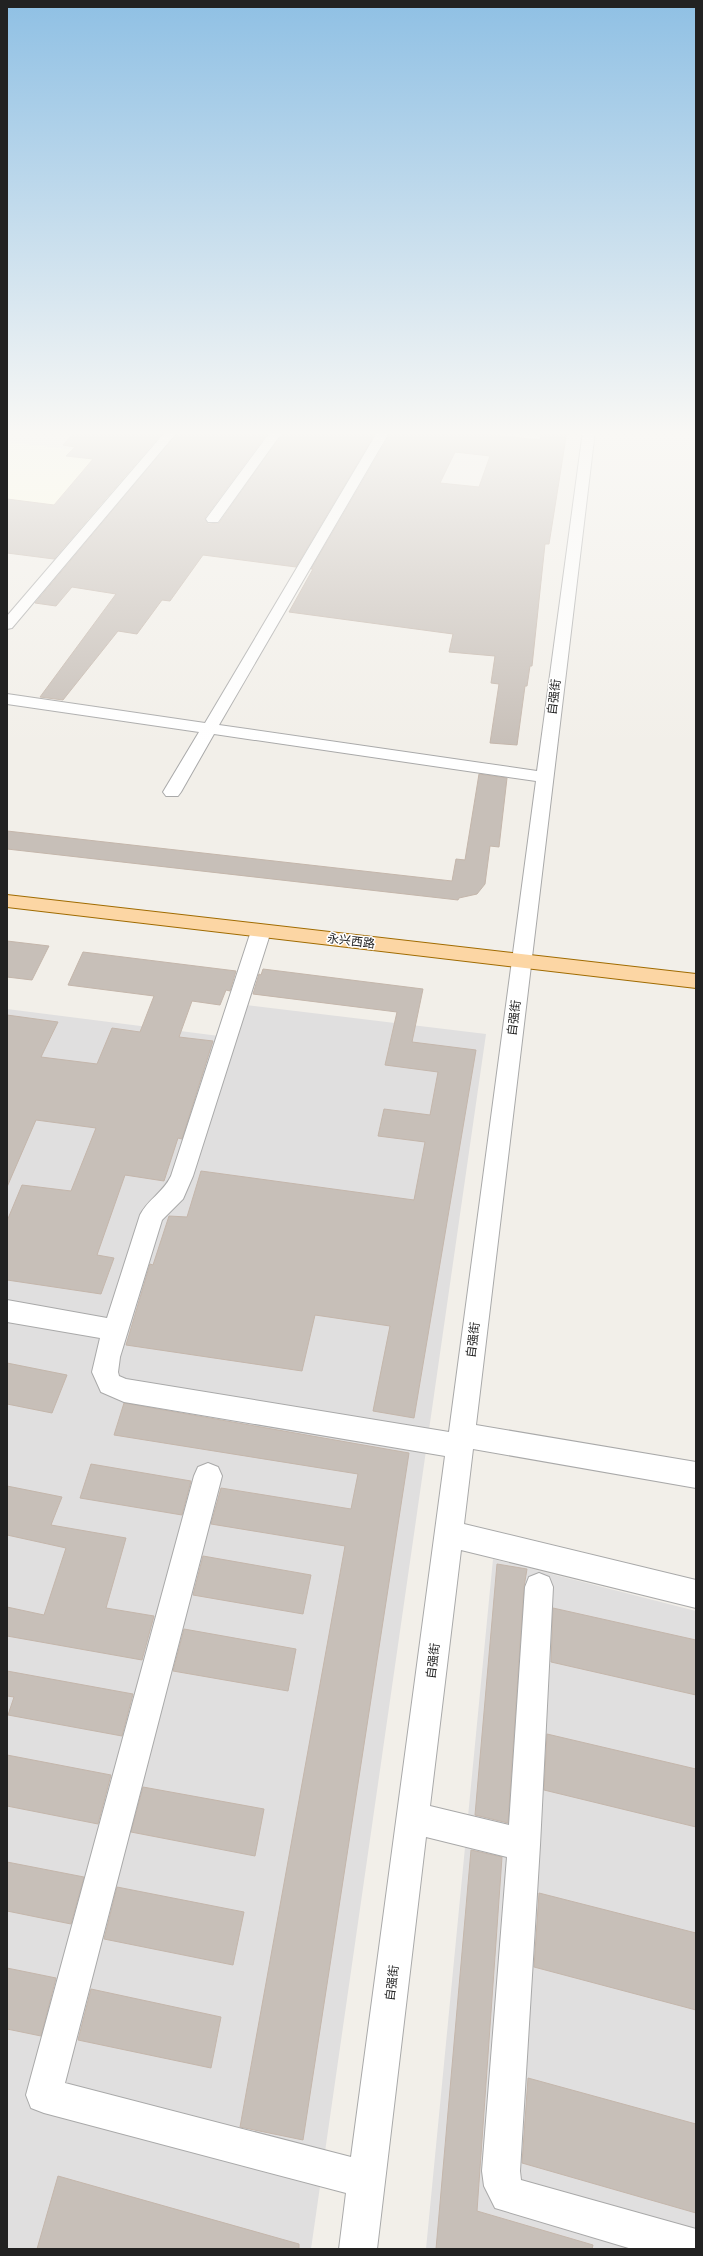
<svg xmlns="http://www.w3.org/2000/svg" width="703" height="2256" font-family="'DejaVu Sans','Noto Sans SC',sans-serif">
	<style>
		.residential { fill: #e0dfdf }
		.education { fill: #ffffe5 }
		.building { fill: #c7bfb8; stroke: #c4b6ab; fill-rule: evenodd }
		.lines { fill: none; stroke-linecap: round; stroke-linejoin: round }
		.minor-casing { stroke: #a9a9a9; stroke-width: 2 }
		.major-casing { stroke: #a06b00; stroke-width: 2 }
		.minor { fill: #fff; fill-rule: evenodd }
		.major { fill: #fcd6a4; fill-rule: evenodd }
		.labels { text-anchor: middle; stroke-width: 3; stroke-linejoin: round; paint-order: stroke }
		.street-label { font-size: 12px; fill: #222; stroke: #fff }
	</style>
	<rect width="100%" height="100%" fill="#f2efe9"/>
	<path class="residential" d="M246,1005L486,1034L311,2249H7V1009L235,1038Z
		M493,1559L696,1611V2249H426Z"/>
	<path class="education" d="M7,442L144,458L88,524L7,516Z"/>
	<path class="building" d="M76,431H164L54,559L7,553V499L54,505L93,459L66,456L75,447L63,445Z
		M179,431H269L205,518L208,524L219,523L284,431L376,432L296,567L203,555L170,601L162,600L137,634L118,631L63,700L40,697L116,594L72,587L56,606L35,603Z
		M394,431H457L540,440L542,431H567L549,544H545L532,666H530L527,686H525L517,745L490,743L499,684L491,683L495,656L449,652L453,634L289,612L313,569H311L390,434ZM455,452L490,456L479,487L440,483Z
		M479,774L507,778L499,847L490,846L485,884L477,894L459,898L458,900L7,849V831L452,881L456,859L465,860Z
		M7,941L49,946L32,980L7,977Z
		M83,952L236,971L230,991L226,990L220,1005L192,1001L179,1037L213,1041L182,1139L178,1138L164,1181L125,1175L97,1255L114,1258L101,1294L7,1280V1221L22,1185L71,1191L96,1128L36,1120L7,1187V1015L58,1022L41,1057L97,1064L112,1028L140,1032L154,996L68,985Z
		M263,969L423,989L412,1042L476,1050L414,1418L373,1411L390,1326L315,1315L302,1371L126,1345L150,1264L153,1265L169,1216L187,1217L201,1171L414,1200L425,1142L378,1136L384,1109L430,1115L438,1072L385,1065L397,1012L253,994L259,974L261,975Z
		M7,1363L67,1375L52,1413L7,1404Z
		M124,1403L409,1453L303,2140L240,2127L345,1546L211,1524L221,1488L351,1509L358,1474L114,1435Z
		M91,1464L191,1481L182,1515L80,1498Z
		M7,1486L62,1497L51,1525L126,1538L106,1608L154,1616L142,1660L7,1636V1607L44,1615L66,1548L7,1535Z
		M203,1556L311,1575L303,1614L193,1595Z
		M497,1564L527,1569L524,1587L508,1823L475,1815Z
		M553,1608L696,1640V1695L551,1662Z
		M184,1629L296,1649L288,1691L173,1671Z
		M7,1671L133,1694L122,1736L8,1715L14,1697L7,1696Z
		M547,1734L696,1769V1827L544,1790Z
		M7,1755L111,1775L98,1824L7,1806Z
		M143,1787L264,1809L255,1856L131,1832Z
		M471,1850L502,1857L477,2211L593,2245L592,2249H436Z
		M7,1862L84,1877L71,1924L7,1911Z
		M117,1887L244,1912L233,1965L104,1939Z
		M539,1893L696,1933V2010L534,1967Z
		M7,1968L56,1978L41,2036L7,2029Z
		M91,1989L221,2017L211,2068L78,2040Z
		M528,2078L696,2124V2213L522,2163Z
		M58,2176L299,2244V2249H37Z"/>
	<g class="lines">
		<defs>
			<path id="minor" d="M166,431H178L12,628L7,629V616Z
				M271,431H283L218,522H208L206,519Z
				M378,431H390L219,725L537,771L583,431H595L476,1425L696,1462V1488L473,1449L464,1524L696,1580V1608L461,1550L430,1806L509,1825L525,1587L529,1577L539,1573L549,1577L553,1587L540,1845L520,2171L521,2180L696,2229V2249H632L495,2208L484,2186L482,2171L507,1857L426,1837L377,2249H339L346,2193L44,2113L31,2108L26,2095L194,1476L198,1467L208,1463L218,1467L222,1476L65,2083L351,2157L445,1456L124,1402L101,1392L92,1372L100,1338L7,1322V1300L107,1318L140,1215C148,1199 163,1193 171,1176L251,931L254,926L261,925L268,926L271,931L193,1176L183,1199L162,1220L120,1357L118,1372L119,1376L126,1379L449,1432L536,781L214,734L181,792L178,796H166L163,792L199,732L7,704V694L205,723Z"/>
			<path id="major" d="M7,895L696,974V988L7,907Z"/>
		</defs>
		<use href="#minor" class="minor-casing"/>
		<use href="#major" class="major-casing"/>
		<use href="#minor" class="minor"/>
		<use href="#major" class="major"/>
	</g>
	<linearGradient id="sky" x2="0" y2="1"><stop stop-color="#8fc0e4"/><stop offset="0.58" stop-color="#f9f8f5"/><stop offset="1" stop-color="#f9f8f5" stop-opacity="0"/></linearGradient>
	<rect width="703" height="747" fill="url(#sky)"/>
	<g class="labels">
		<g class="street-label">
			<text transform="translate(554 697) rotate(-83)" y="4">自强街</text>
			<text transform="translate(351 941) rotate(7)" y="4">永兴西路</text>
			<text transform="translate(514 1018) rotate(-83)" y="4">自强街</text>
			<text transform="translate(473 1340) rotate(-83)" y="4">自强街</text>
			<text transform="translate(433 1661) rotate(-83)" y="4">自强街</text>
			<text transform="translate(392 1983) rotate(-83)" y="4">自强街</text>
		</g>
	</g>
	<rect width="703" height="2256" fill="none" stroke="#222222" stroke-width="16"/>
</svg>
